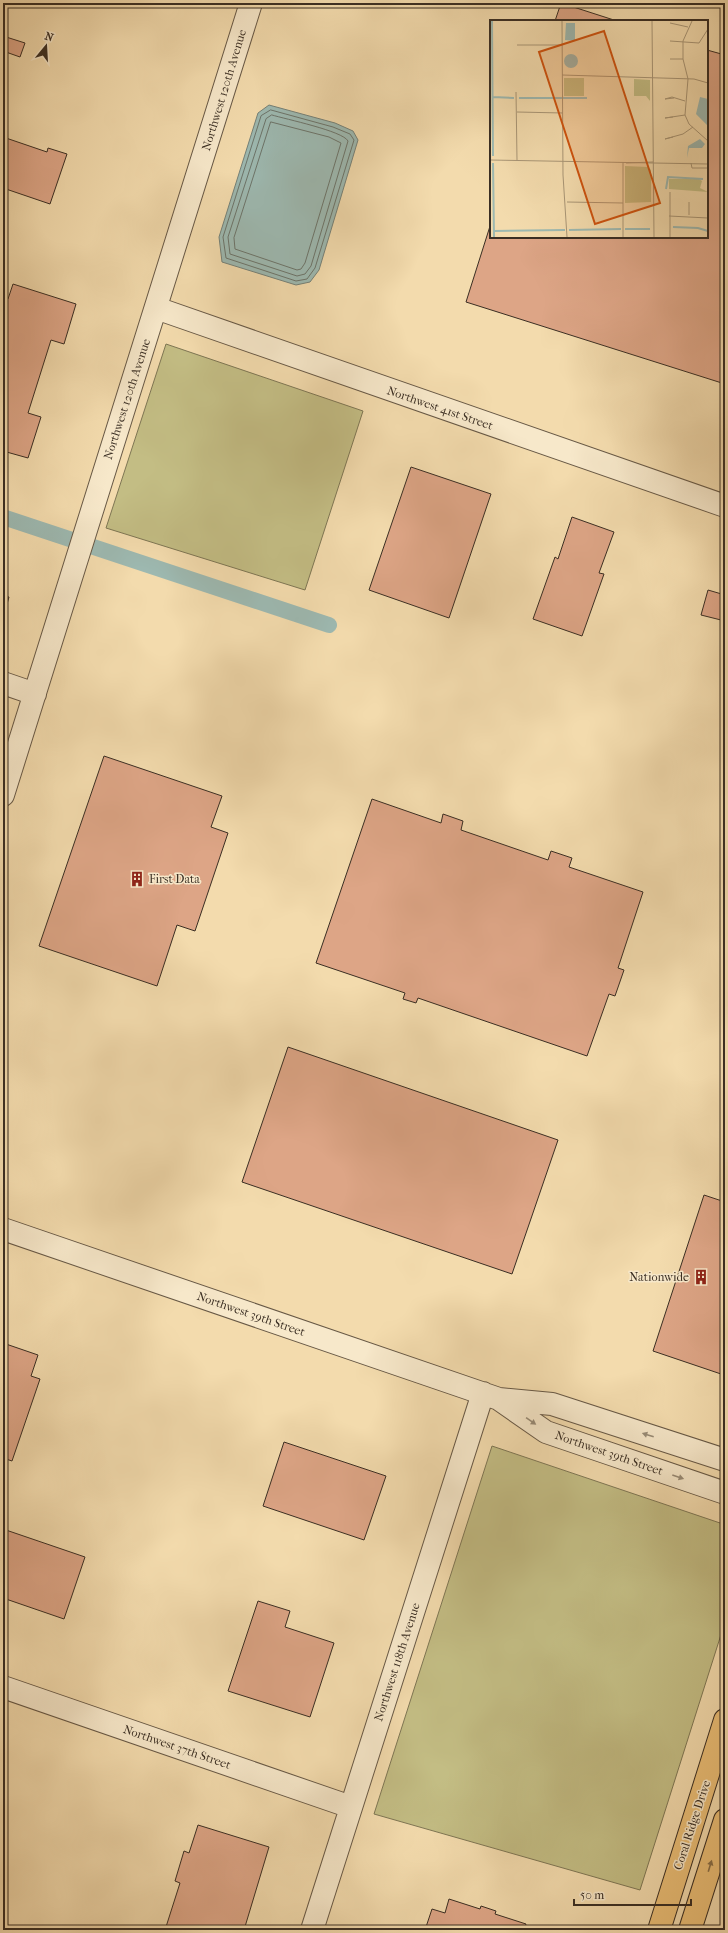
<svg xmlns="http://www.w3.org/2000/svg" width="728" height="1933" font-family="'IM FELL French Canon',serif">
	<style>
		.green { fill: #c3bd84; stroke: #7e7654 }
		.water { fill: #9db9b1; stroke: #758178 }
		.lines { fill: none; stroke-linecap: round; stroke-linejoin: round }
		.shore { stroke: #6c746a; stroke-width: 1 }
		.canal { stroke: #9db9b1; stroke-width: 16 }
		.building { fill: #dda586; stroke: #3a2e23 }
		.minor-casing { stroke: #685946; stroke-width: 24 }
		.major-casing { stroke: #3a2e23; stroke-width: 24 }
		.minor { stroke: #f7e8ca; stroke-width: 22 }
		.major { stroke: #eabe76; stroke-width: 22 }
		.oneway { fill: #988b76 }
		.oneway2 { fill: #896f48 }
		.labels { text-anchor: middle; stroke-width: 3; stroke-linejoin: round; paint-order: stroke }
		.street-label { font-size: 12px; fill: #3a2e23; stroke: #f7e8ca }
		.poi-label { font-size: 12px; fill: #3a2e23; stroke: #f7e8ca; text-anchor: start }
		.inset-river { fill: none; stroke: #9db9b1; stroke-width: 2 }
		.inset-road { fill: none; stroke: #a99676; stroke-width: 1 }
		.view { fill: #ce530f; fill-opacity: 0.15; stroke: #ce530f; stroke-width: 2 }
		.inset-edge { fill: none; stroke: #3a2e23; stroke-width: 2 }
	</style>
	<rect width="100%" height="100%" fill="#f3dbad"/>
	<filter id="stains"><feTurbulence type="fractalNoise" baseFrequency=".005" numOctaves="4"/><feColorMatrix values="0 0 0 0 .2 0 0 0 0 .09 0 0 0 0 .02 0 0 0 .5 -.17"/></filter>
	<radialGradient id="worn" r=".72"><stop offset=".6" stop-color="#630" stop-opacity="0"/><stop offset="1" stop-color="#630" stop-opacity=".3"/></radialGradient>
	<path class="green" d="M166,344L363,411L305,590L106,528Z
		M492,1446L723,1524L725,1529V1622L640,1890L374,1814Z"/>
	<path class="water" d="M269,105L335,123L353,131L358,140L319,270L310,282L296,285L222,262L219,237L258,113Z"/>
	<g class="lines">
		<path class="shore" d="M271,110L333,127L350,134L354,140L315,268L307,279L296,281L226,258L223,237L261,116Z
			M272,115C285,119 343,131 348,141L311,266L305,274L297,276L230,254L228,237L266,119Z
			M271,122L329,137L341,143L305,263L301,269L297,270L235,249L234,238Z"/>
		<path class="canal" d="M3,517L329,625"/>
	</g>
	<path class="building" d="M561,3L617,21H555Z
		M3,36L25,43L20,57L3,51Z
		M707,50L725,55V384L466,302L491,223V237H707Z
		M3,137L47,152L48,148L67,154L50,204L3,188Z
		M13,284L76,304L64,344L51,340L28,413L41,417L28,458L3,451V298L8,299Z
		M411,467L491,494L449,618L369,590Z
		M572,517L614,532L599,573L604,574L582,636L533,619L555,557L558,559Z
		M708,590L725,595V621L701,615Z
		M3,596L9,597L3,618Z
		M104,756L222,796L211,827L228,833L195,931L177,925L157,986L39,946Z
		M372,799L441,823L443,814L463,821L461,830L548,860L551,851L572,858L569,867L643,892L618,968L624,970L615,996L609,994L587,1056L418,998L416,1003L403,999L405,993L316,963Z
		M288,1047L558,1140L512,1274L242,1182Z
		M704,1195L725,1202L724,1375L653,1351Z
		M3,1343L38,1355L31,1376L40,1379L12,1461L3,1458Z
		M284,1442L386,1476L364,1540L263,1506Z
		M3,1529L85,1557L64,1619L3,1598Z
		M258,1601L290,1611L285,1627L334,1643L310,1717L228,1691Z
		M198,1825L269,1847L244,1930H165L180,1883L175,1881L184,1851L189,1853Z
		M449,1899L480,1909L481,1906L496,1911L495,1914L526,1924L524,1930H425L432,1909L445,1913Z"/>
	<g class="lines">
		<defs>
			<path id="minor" d="M156,308L725,506
				M3,683L35,694
				M3,795L251,3
				M3,1229L499,1399L552,1404L725,1460
				M500,1400L546,1432L725,1493
				M3,1687L351,1807
				M312,1930L483,1393"/>
			<path id="major" d="M659,1930L725,1720
				M690,1930L725,1820"/>
		</defs>
		<use href="#minor" class="minor-casing"/>
		<use href="#major" class="major-casing"/>
		<use href="#minor" class="minor"/>
		<use href="#major" class="major"/>
	</g>
	<defs><path id="oneway-solid" d="M-6-.8H1V-3.2L6.5 0L1 3.2V.8H-6Z"/></defs>
	<g class="oneway">
		<use href="#oneway-solid" transform="translate(531 1421) rotate(35)"/>
		<use href="#oneway-solid" transform="translate(648 1435) rotate(-162)"/>
		<use href="#oneway-solid" transform="translate(678 1477) rotate(19)"/>
	</g>
	<use class="oneway2" href="#oneway-solid" transform="translate(710 1866) rotate(-73)"/>
	<defs>
		<symbol id="building-bare" viewBox="-9 -9 18 18"><path d="M-4-6H4V6H1V3H-1V6H-4ZM-2.5-4.3h1.7v1.8h-1.7ZM.8-4.3h1.7v1.8H.8ZM-2.5-1h1.7V.8h-1.7ZM.8-1h1.7V.8H.8Z" fill="#8f2418" stroke="#f7e8ca" stroke-width="2.5" paint-order="stroke"/></symbol>
	</defs>
	<g fill-rule="evenodd">
		<use href="#building-bare" x="126" y="868" width="22" height="22"/>
		<use href="#building-bare" x="690" y="1266" width="22" height="22"/>
	</g>
	<g class="labels">
		<g class="street-label">
			<text transform="translate(224 90) rotate(-73)" y="4">Northwest 120th Avenue</text>
			<text transform="translate(127 399) rotate(-72)" y="4">Northwest 120th Avenue</text>
			<text transform="translate(440 408) rotate(19)" y="4">Northwest 41st Street</text>
			<text transform="translate(251 1314) rotate(19)" y="4">Northwest 39th Street</text>
			<text transform="translate(609 1453) rotate(19)" y="4">Northwest 39th Street</text>
			<text transform="translate(397 1662) rotate(-72)" y="4">Northwest 118th Avenue</text>
			<text transform="translate(177 1747) rotate(19)" y="4">Northwest 37th Street</text>
			<text transform="translate(692 1825) rotate(-72)" y="4">Coral Ridge Drive</text>
		</g>
		<g class="poi-label">
			<text x="149" y="883">First Data</text>
			<text x="689" y="1281" text-anchor="end">Nationwide</text>
		</g>
	</g>
	<g transform="translate(490 20)">
		<rect width="218" height="218" fill="#f3dbad"/>
		<path d="M74,58H94V76H74ZM144,59L160,60V81L156,76H144ZM135,146L158,147L161,150V182L135,183ZM179,159H209L212,161L210,168L218,172L179,169Z" fill="#c3bd84"/>
		<path d="M76,3H85V21L75,20ZM74 41a7 7 0 1 1 14 0a7 7 0 1 1-14 0ZM210,77L218,79V106L206,94ZM210,119L215,124L212,128H199L197,138L198,126Z" fill="#9db9b1"/>
		<path class="inset-river" d="M2,1L3,136M3,77L24,78M29,78H97M3,143L4,217M176,169L178,157L213,159M183,207L208,208L218,211M135,209H160M79,210L131,209M4,211L75,210"/>
		<path class="inset-road" d="M72,1L73,155L77,217M162,1L164,217M202,1L193,21V39L198,59L195,95L199,104L218,121M180,3L198,7M180,21L209,23L218,9M27,25H72M180,39H193M72,55L204,59L218,63M26,72L27,140M184,78L175,79L182,77L195,81M27,92L73,93M183,97L175,98L195,95M183,117L175,119L193,114L203,107M0,140L218,144M133,142V217M136,143L163,142M201,143L202,148H218M77,182L133,183M199,182V195M179,196L218,198M180,217V172"/>
		<path class="view" d="M114,11L170,183L105,204L49,32Z"/>
		<rect width="218" height="218" class="inset-edge"/>
	</g>
	<rect width="728" height="1933" fill="none" stroke="#f3dbad" stroke-width="16"/>
	<rect x="4" y="4" width="720" height="1925" fill="none" stroke="#3a2e23" stroke-width="2"/>
	<rect x="8" y="8" width="712" height="1917" fill="none" stroke="#3a2e23"/>
	<g transform="translate(46 46) rotate(18)" stroke="#f7e8ca" stroke-width="3" paint-order="stroke">
	<path d="M0-3L7 15L0 10L-7 15Z" fill="#3a2e23"/>
	<text y="-6" font-size="11" font-weight="bold" text-anchor="middle" fill="#3a2e23">N</text>
	</g>
	<path d="M574 1899v6h117v-6" fill="none" stroke="#3a2e23" stroke-width="2"/>
	<text x="580" y="1899" font-size="12" fill="#3a2e23" stroke="#f7e8ca" stroke-width="3" paint-order="stroke">50 m</text>
	<rect width="100%" height="100%" filter="url(#stains)"/>
	<rect width="100%" height="100%" fill="url(#worn)"/>
</svg>
